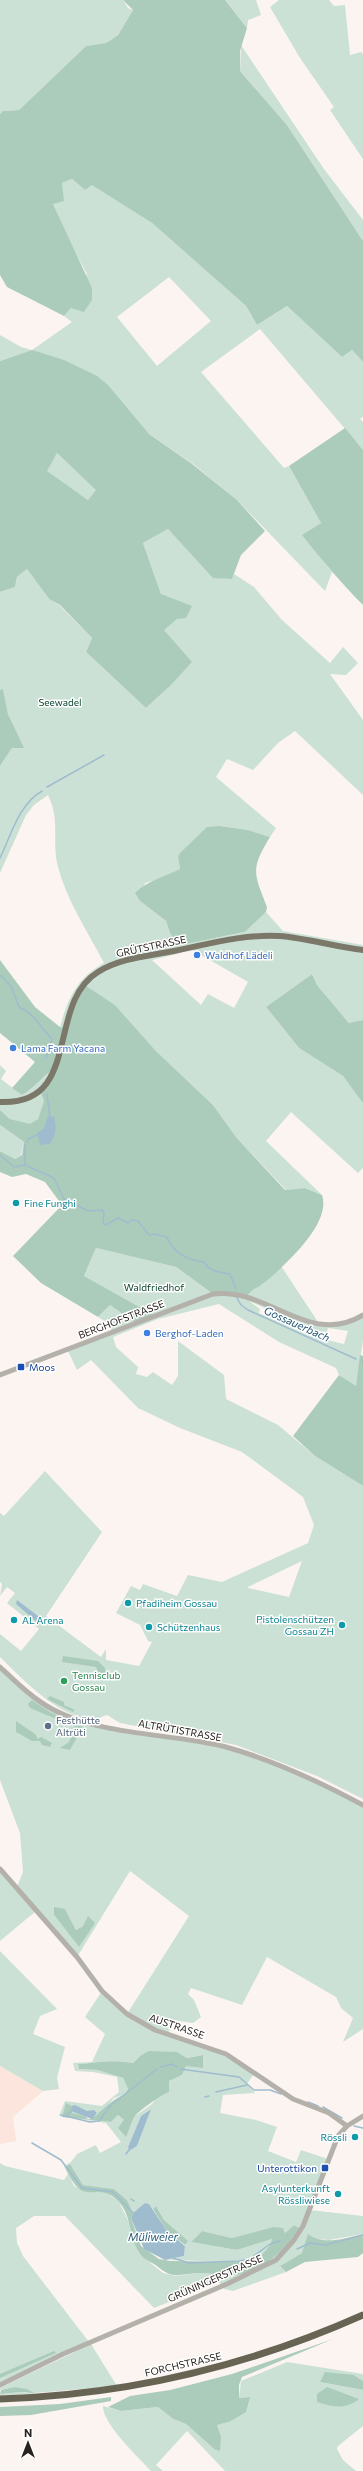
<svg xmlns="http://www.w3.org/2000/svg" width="363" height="2471" font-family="Commissioner,sans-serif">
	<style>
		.built { fill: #fbe5dc }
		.green { fill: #cbe1d5; fill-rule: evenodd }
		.forest { fill: #acccbb; fill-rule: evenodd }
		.water { fill: #9fbccf }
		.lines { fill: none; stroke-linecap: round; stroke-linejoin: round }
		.stream { stroke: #9fbccf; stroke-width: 1.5 }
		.minor { stroke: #b3b1aa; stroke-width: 5 }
		.major { stroke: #7b786a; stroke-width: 6 }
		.highway { stroke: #676454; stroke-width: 7 }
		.shop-dot { fill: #3f7fe0; stroke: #fff; stroke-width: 1.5 }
		.culture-dot { fill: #0f9aa8; stroke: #fff; stroke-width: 1.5 }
		.transit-dot { fill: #1a4fb4; stroke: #fff; stroke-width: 1.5 }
		.leisure-dot { fill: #2e9e5b; stroke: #fff; stroke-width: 1.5 }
		.service-dot { fill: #5c6f8a; stroke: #fff; stroke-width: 1.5 }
		.labels { text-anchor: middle; stroke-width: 3; stroke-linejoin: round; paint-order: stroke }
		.park-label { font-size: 10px; fill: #0a462e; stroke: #fff }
		.street-label { font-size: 10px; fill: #29221f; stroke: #fff }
		.shop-label { font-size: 10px; fill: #366cbe; stroke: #fff; text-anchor: start }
		.culture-label { font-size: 10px; fill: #0d838f; stroke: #fff; text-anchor: start }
		.transit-label { font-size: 10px; fill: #164399; stroke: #fff; text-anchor: start }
		.leisure-label { font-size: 10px; fill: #27864d; stroke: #fff; text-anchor: start }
		.service-label { font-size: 10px; fill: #4e5e75; stroke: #fff; text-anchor: start }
		.water-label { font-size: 11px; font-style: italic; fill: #225572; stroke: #fff }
	</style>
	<rect width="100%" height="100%" fill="#fcf4f1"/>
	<path class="built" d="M0,2066L43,2091L13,2117L16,2141L0,2144Z"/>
	<path class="green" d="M0,0H123L128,8L133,10L118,35L106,43L86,46L19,110L3,111L0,114Z
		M225,0H256L261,15L248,20L247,28Z
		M279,0H329L334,6L345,5L350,55L361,52L363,54V159L330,110L334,107L300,58L270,7Z
		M241,45L324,169L363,220V241L287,125L240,71Z
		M72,179L85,190L92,184L152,223L246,306L257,325L287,306L342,357L352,350L363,362V417L360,419L363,422V450L260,329L201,372L284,468L289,466L321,523L303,535L332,572L325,591L237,500L192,463L149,434L135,420L32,350L0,361V335L21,347L32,350L72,322L64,316L71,308L87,274L70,243L53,204L62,183ZM169,277L211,321L157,366L117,317Z
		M57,453L97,490L88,500L46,471Z
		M168,529L213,577L231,579L234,574L254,587L282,620L330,663L343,647L358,663L346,675L330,674L363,720V795L295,731L278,743L253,770L227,759L216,777L276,828L270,837L248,830L220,826L178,857L180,869L160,879L145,883L140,901L166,921L170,933L216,938L245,932L266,912L283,931L363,945V1020L350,1024L317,985L312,974L266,1007L299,1048L343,1076L360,1097L363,1103V1168L358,1173L291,1112L266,1141L322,1195L305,1188L286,1190L236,1137L213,1105L156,1051L115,1005L87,988L65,1029L60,1027C68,998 77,978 104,963C88,932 67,901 58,867C51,840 61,822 48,795L34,805L26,815L0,873V766L12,748H23L8,714L3,690H0V592L15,587L17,577L27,569L49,599L59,605L92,638L86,652L146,708L169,687L163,630L177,619L161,594L143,543ZM189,948L248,982L234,1008L208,994L201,1005L152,960L181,953Z
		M0,1065L6,1071L1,1079L22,1095C35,1088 43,1075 56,1069L38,1119L30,1125L10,1119L0,1110Z
		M0,1125L24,1142L21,1155L15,1159L0,1151Z
		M96,1248L176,1267L213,1294L252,1288L262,1285L281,1266L320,1325H333L363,1315V1340L356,1387L339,1375L336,1368L279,1342L219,1304L158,1319L113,1337L116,1347L138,1367L136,1374L147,1377L153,1372L172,1385L178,1376V1341L224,1375L226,1399L278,1425L315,1456L363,1486V1799L317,1776L236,1745L120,1723L107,1715C102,1716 99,1719 95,1719C62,1721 21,1678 0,1657V1634L21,1651L39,1629L7,1603L15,1593L7,1587L0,1596L2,1584L0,1582V1513L4,1516L45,1471L102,1532L46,1616L101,1657L106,1649V1660L139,1666L152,1642L148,1641L140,1625L116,1613L131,1586L140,1590L143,1584L177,1596L188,1575L222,1582L308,1543L314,1525L303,1497L242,1452L180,1428L138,1408L91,1360L77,1370L67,1349L112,1332L108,1323L98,1317L110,1305L135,1323L109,1291L84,1276ZM249,1301L317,1331L327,1332L328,1328L348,1331L344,1344L310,1336L259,1313L260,1309ZM302,1561L289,1597L248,1588V1587Z
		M0,1667L45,1705L87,1722L214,1744L288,1770L363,1805V2029L343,2042L353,2018L341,2008L336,1997L267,1957L242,2005L191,1988L188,1994L194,2000L201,2017L193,2023L173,2020L168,2034L202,2044L255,2072L247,2084L255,2093L223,2095L220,2113L256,2120L277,2127L268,2151L296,2162L301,2150L328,2159L310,2210L363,2216V2234L329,2240L314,2239L302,2253L280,2266L286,2272L233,2291L224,2289L219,2282L154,2308L65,2216H34L16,2228L17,2243L23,2256L89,2342L0,2385V2163L5,2166L64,2180L68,2174L64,2166L71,2162L77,2154L96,2145L100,2153L121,2142L106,2123L59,2116L65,2101L102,2106L119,2092L117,2077L93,2072L75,2071L73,2063L92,2062L105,2034L85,2017L102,1991L127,2014L189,1916L130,1871L77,1957L36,1911L0,1941V1869L17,1887L23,1872L20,1833L0,1780ZM65,1909L76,1930L83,1926L79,1947L54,1915ZM177,2052L187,2058L202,2055L186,2066L182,2075L169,2081L152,2104L135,2116L124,2120L118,2115L111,2122L62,2117L101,2113L114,2098L124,2095L128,2089L123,2078L97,2070L79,2069L78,2064C101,2063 109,2059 133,2063L140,2056ZM150,2109L137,2146L129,2151L128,2147L141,2116ZM70,2164L83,2185L114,2189L127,2200L133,2213L146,2203L153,2209L156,2206L164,2220L187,2241L185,2245L184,2256L168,2260L242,2262L243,2265C256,2258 267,2253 272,2239L237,2250L191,2242L202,2231L232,2238L279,2229L285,2233L294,2225L298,2228L275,2256L240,2274L198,2273L176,2276L163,2273L148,2261L119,2202L105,2192H90L74,2186L65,2167Z
		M0,1951L57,2009L40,2016L33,2034L65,2047L57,2078L59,2089L43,2091L0,2066Z
		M91,2344L117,2386L0,2396V2394L22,2392L31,2394L14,2387L0,2390V2388Z
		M287,2362L363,2374V2381L354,2375L320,2382L363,2390V2426L338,2446L337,2449L343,2460L356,2471H225L187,2431L156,2465L163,2471H151C139,2458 102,2423 103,2406L121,2411L158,2407L173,2419L186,2424L214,2449L221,2436L217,2425L229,2422L249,2397L239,2398L241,2381Z"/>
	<path class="forest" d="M123,0H225L247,28L240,51V71L287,125L363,241V362L352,350L342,357L287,306L257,325L246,306L152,223L92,185L85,190L72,179L62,183L64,201L53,204L92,288V300L84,312L71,308L64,316L7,287L0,275V114L3,111L19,110L86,46L106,43L118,35L133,10Z
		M32,350L64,360L97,376L108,385L149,434L191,463L237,500L265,531L241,555L232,579L213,578L168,529L143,543L161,594L192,606L186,618L177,619L164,630L192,662L169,687L146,708L86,652L92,638L60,605L49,599L27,569L17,577L15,587L0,592V361ZM57,453L96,490L88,500L47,471Z
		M345,428L363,450V605C341,583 322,560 302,535L321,523L289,466Z
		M3,689L8,714L24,748H12L0,766V690Z
		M220,826L248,830L270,837C250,870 254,873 267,907L266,912L245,932L180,945L170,933L166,921L140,901L135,893C147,881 164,877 180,869L178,857L180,853L207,827Z
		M0,960L35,1007L60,1027L65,1028L83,984L115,1005L156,1051L213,1105L236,1137L285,1190L305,1188L322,1195C332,1224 284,1266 264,1283C257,1289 253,1287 247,1296L213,1294L176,1267L96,1248L84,1276L155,1316L135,1323L110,1305L98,1317L41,1283L13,1256L62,1205L45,1182L26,1174L12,1177L0,1172V1151L15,1159L22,1155L24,1142L0,1125V1110L10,1119L30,1124L38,1119L44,1101L40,1090L55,1069C43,1075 35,1088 22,1095L12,1088L35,1062L0,1033Z
		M312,974L317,985L349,1023L363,1020V1103L343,1076L299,1048L266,1007Z
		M360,1355L363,1356V1486L315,1456L293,1436L339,1375L356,1386Z
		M63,1656L98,1661L105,1668L106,1676L102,1680L96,1667L62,1662Z
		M50,1696L64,1702V1705L75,1710L73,1712L47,1699Z
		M32,1700L50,1712L68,1720V1724L30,1708L28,1704Z
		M16,1721L35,1734L38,1739L41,1737L52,1743L50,1747L42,1745L40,1741H32L16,1732Z
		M75,1724L83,1726L70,1750L60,1748L69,1742Z
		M54,1907L65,1909L76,1930L83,1926L88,1916L95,1923L79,1947L54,1915Z
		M149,2051L177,2052L187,2058L203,2055V2068L186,2066L182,2075L169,2081V2092C162,2094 140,2110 135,2116C131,2121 129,2131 126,2137L118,2128L124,2120L118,2115L111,2122L62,2117L66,2103L72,2106V2113L85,2116L88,2119C96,2119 110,2099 124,2095L128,2089L123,2078L97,2070L79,2069L78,2064C100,2063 109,2059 133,2063L140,2056Z
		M70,2164L83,2185L114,2189L127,2200L133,2213L131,2218L141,2246L159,2259L171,2261L242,2262L244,2265C256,2258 268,2253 272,2239L237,2250L191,2242L202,2231L232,2238L274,2227L283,2228L285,2233L294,2225L299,2228C286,2249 266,2268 241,2274C228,2277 212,2273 199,2273C179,2274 173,2280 157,2266C152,2262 146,2261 142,2256C128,2240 133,2216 118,2201C94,2178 85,2212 65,2167Z
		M156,2206L164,2220L188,2241L185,2245L167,2231L153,2209Z
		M308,2234C322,2246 347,2238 363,2234V2253L358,2257L305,2262L286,2272L280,2266L302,2253Z
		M333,2339L242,2377L239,2385V2398L250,2397L246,2412L229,2422L217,2425L221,2436L220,2451L214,2449L186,2424L173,2419L158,2407L121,2411L108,2407L130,2396L170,2390L232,2374Z
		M54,2351L56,2353L0,2378V2374Z
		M325,2372L354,2375L363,2381V2390L320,2382Z
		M14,2387L27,2389L34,2393L22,2392L0,2394L1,2390Z
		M327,2387L359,2399C345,2410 333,2407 317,2402V2394Z
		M111,2397V2401L31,2415L0,2416V2407L60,2404Z"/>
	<path class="water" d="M48,1116L54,1117C57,1128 56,1134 50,1144L40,1145L37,1133L44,1128Z
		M17,1600L42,1619V1623H38L16,1604Z
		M75,2105L87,2111L94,2110L97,2113L92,2119L71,2111L72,2106Z
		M151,2109L137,2146L129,2151L128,2147L141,2116Z
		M145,2203L149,2204L167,2231L185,2246L184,2256L165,2260L144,2249L131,2218L133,2213Z"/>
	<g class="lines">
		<path class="stream" d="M47,787L104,755
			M0,858C11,835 19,804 42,791
			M0,975L11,986L19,1007C35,1014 40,1027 52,1039L46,1058
			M47,1094L50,1118
			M27,1142L28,1139L37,1135
			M0,1155L14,1167L25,1165L54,1178L64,1199L88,1211L102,1210L104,1213L103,1223L106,1225L118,1218L128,1223L132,1220L138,1221L149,1235L155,1234L167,1237C173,1253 188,1260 204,1262C211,1273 218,1271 230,1274L236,1289
			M25,1165V1145
			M237,1298L241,1305L248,1310L356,1359
			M362,1360L363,1361
			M161,2067L172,2064L177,2067
			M180,2069L239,2077L254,2090H270L281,2094
			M216,2092L247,2085
			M205,2097L209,2096
			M308,2102L318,2106
			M323,2107L342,2118
			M61,2115L90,2122L99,2121L110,2106L157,2069
			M67,2115L71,2111
			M354,2126L363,2128
			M32,2143L61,2160L82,2188L113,2192L133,2213
			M126,2154L129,2150
			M131,2199L134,2201
			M297,2249L310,2243L326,2245L363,2235
			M173,2258L189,2263L239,2261L250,2259L270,2244L280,2241"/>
		<path class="minor" d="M0,1375L213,1294C269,1287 309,1348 363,1315
			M0,1667C16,1682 32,1698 52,1709C102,1736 171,1733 226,1747C273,1760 320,1782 363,1805
			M0,1869L77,1957L102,1991L127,2014L155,2030L226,2054L293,2099L329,2113L347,2126
			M0,2385L63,2354L227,2284L276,2260L294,2240L303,2226L338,2136L347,2126L363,2116"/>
		<path class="major" d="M0,1102C83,1106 45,1004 98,972C120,958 149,956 174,951C209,944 243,934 279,936C307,938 335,947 363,950"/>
		<path class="highway" d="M0,2399C125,2395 249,2366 363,2315"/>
	</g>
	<g class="shop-dot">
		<circle cx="197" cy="955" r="4"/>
		<circle cx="13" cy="1048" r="4"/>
		<circle cx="147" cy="1333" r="4"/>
	</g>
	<g class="culture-dot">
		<circle cx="16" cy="1203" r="4"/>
		<circle cx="128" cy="1603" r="4"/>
		<circle cx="14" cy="1620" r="4"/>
		<circle cx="342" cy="1625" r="4"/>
		<circle cx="149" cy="1627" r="4"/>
		<circle cx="355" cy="2137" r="4"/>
		<circle cx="338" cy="2194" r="4"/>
	</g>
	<g class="transit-dot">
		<rect x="17" y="1363" width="8" height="8" rx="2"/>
		<rect x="321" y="2164" width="8" height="8" rx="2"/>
	</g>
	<circle class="leisure-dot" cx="64" cy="1681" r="4"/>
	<circle class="service-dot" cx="48" cy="1726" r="4"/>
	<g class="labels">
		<g class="park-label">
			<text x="60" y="706">Seewadel</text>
			<text x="154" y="1291">Waldfriedhof</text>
		</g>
		<g class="street-label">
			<text transform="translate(151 946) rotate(-12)" y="4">GRÜTSTRASSE</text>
			<text transform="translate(121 1319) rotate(-21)" y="4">BERGHOFSTRASSE</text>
			<text transform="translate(180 1730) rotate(10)" y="4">ALTRÜTISTRASSE</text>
			<text transform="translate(177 2026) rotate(19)" y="4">AUSTRASSE</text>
			<text transform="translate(215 2278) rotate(-24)" y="4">GRÜNINGERSTRASSE</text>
			<text transform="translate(183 2364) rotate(-13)" y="4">FORCHSTRASSE</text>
		</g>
		<g class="shop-label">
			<text x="205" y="959">Waldhof Lädeli</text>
			<text x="21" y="1052">Lama Farm Yacana</text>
			<text x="155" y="1337">Berghof-Laden</text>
		</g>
		<g class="culture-label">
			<text x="24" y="1207">Fine Funghi</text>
			<text x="136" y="1607">Pfadiheim Gossau</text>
			<text x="334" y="1623" text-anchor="end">Pistolenschützen<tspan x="334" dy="12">Gossau ZH</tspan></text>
			<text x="22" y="1624">AL Arena</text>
			<text x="157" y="1631">Schützenhaus</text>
			<text x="347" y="2141" text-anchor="end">Rössli</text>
			<text x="330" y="2192" text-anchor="end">Asylunterkunft<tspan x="330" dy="12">Rössliwiese</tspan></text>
		</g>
		<g class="transit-label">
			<text x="29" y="1371">Moos</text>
			<text x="317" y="2172" text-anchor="end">Unterottikon</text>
		</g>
		<g class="leisure-label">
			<text x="72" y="1679">Tennisclub<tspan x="72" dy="12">Gossau</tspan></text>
		</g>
		<g class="service-label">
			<text x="56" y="1724">Festhütte<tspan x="56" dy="12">Altrüti</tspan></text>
		</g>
		<g class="water-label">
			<text transform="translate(297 1324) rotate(24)" y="4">Gossauerbach</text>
			<text x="153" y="2241">Müliweier</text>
		</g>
	</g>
	<g transform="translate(28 2443)" stroke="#ffffff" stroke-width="3" paint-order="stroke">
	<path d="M0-3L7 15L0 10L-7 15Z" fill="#29221f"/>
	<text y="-6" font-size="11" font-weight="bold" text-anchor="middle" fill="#29221f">N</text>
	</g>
</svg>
